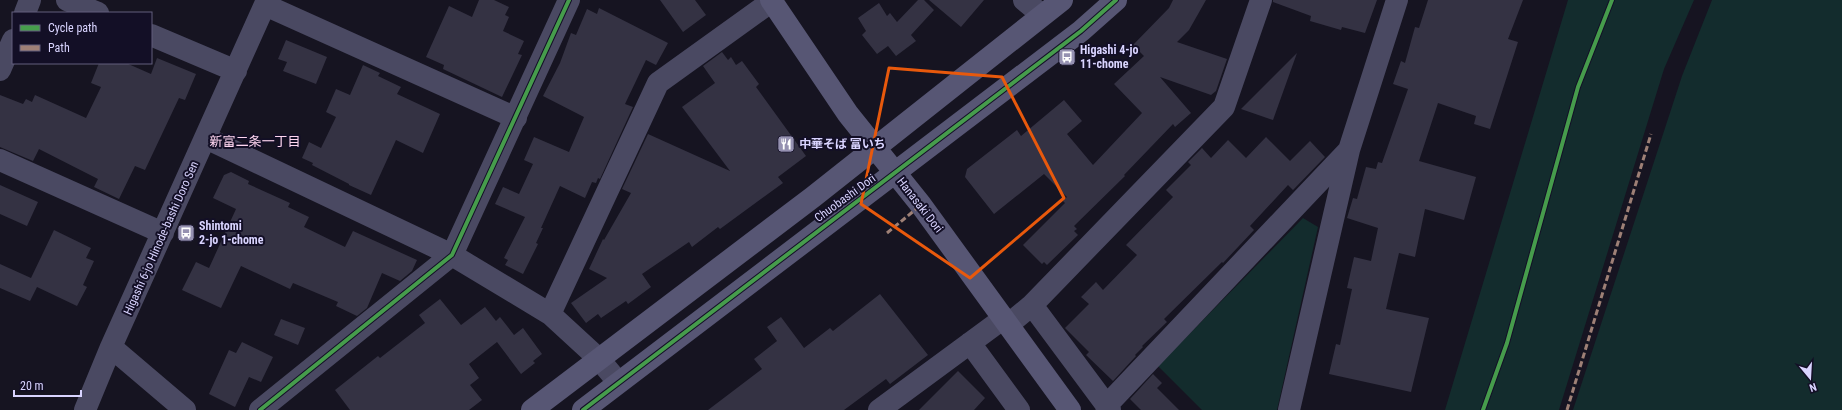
<svg xmlns="http://www.w3.org/2000/svg" width="1842" height="410" font-family="'Roboto Condensed','Noto Sans JP',sans-serif">
	<style>
		.green { fill: #132c2d }
		.building { fill: #343243 }
		.lines { fill: none; stroke-linecap: round; stroke-linejoin: round }
		.street { stroke: #4a4962; stroke-width: 22 }
		.secondary { stroke: #575674; stroke-width: 22 }
		.quiet { stroke: #9e8076; stroke-width: 3; stroke-dasharray: 6 3; stroke-linecap: butt }
		.cycleway-casing { stroke: #130f26; stroke-width: 6 }
		.cycleway { stroke: #469c4c; stroke-width: 4 }
		.marked { fill: none; stroke: #e8590c; stroke-width: 3; stroke-linejoin: round }
		.labels { text-anchor: middle; stroke-width: 4; stroke-linejoin: round; paint-order: stroke }
		.poi-label { font-size: 12px; font-weight: bold; fill: #d9d4ff; stroke: #130f26; text-anchor: start }
		.street-label { font-size: 12px; fill: #d9d4ff; stroke: #130f26 }
		.neighbourhood-label { font-size: 13px; fill: #ffd6f0; stroke: #130f26 }
	</style>
	<rect width="100%" height="100%" fill="#161421"/>
	<path class="green" d="M1568,0H1694L1664,69L1559,410H1445Z
		M1712,0H1842V410H1573L1682,76Z
		M1303,218L1318,227L1277,410H1202L1158,366Z"/>
	<path class="building" d="M479,0H494L509,7L505,15L509,17L503,31L524,41L518,54L522,55L502,97L443,69L444,65L426,57L449,6L472,17Z
		M660,0H695L706,15L683,32Z
		M918,0H924L934,10L911,35L916,41L896,56L888,46L877,54L862,35L866,31L858,18L879,3L887,16L890,13L897,22Z
		M929,0H984L961,27Z
		M1173,0H1206L1189,30L1177,42L1227,59L1216,91L1211,95L1160,77L1191,113L1175,127L1173,124L1124,175L1125,176L1074,226L1077,229L1074,231L1078,235L1047,265L1044,262L1042,264L1023,245L1065,203L1063,201L1067,197L1044,174L994,214L965,177L967,169L1017,130L1021,136L1064,100L1082,121L1067,134L1093,165L1142,113L1114,84L1144,56L1133,45L1169,8Z
		M1273,0H1377L1365,33L1342,27L1341,30L1310,21L1311,16L1273,2Z
		M1428,0H1523L1508,39L1518,42L1490,129L1474,124L1476,116L1438,103L1419,161L1476,177L1464,220L1425,209L1415,257L1399,253L1386,309L1429,318L1411,392L1329,374L1336,344L1340,345L1352,289L1347,288L1354,257L1371,261L1378,228L1347,218L1353,198L1357,199L1366,167L1376,169L1378,162L1382,163L1408,89L1393,84L1401,61L1405,63L1415,27L1419,28Z
		M599,8L668,43L656,65L646,60L625,104L633,107L600,179L598,178L596,183L592,182L585,198L560,186L541,228H543L536,243L538,244L523,274L505,265L508,260L504,258L525,217L495,204L503,187L519,194L533,164L524,160L534,137L569,152L584,117L543,96L560,63L571,33L576,35L587,9L597,14Z
		M286,40L327,57L316,84L283,71L287,62L278,59Z
		M722,52L728,60L731,57L736,65L742,61L759,84L756,87L806,156L778,177L783,183L720,229L718,227L692,247L689,242L642,274L651,287L628,304L626,301L601,318L598,314L586,323L571,303L607,278L589,269L603,239L604,240L631,193L622,189L648,134L730,171L682,107L715,83L703,66Z
		M1297,53L1273,120L1241,109Z
		M157,58L196,74L185,100L179,98L145,170L135,166L119,199L94,187L98,179L39,149L33,161L0,147V95L23,104L26,99L32,102L35,95L86,118L101,87L91,83L99,63H126L151,74Z
		M363,65L380,73L378,76L401,87L397,94L440,114L423,153L396,140L371,195L349,185V184L312,165L313,163L302,158L309,142L321,148L336,117L326,112L336,89L350,95Z
		M1266,137L1290,161L1310,141L1325,157L1293,190L1288,185L1250,226L1254,230L1223,263L1222,262L1164,319L1167,322L1142,346L1143,347L1135,355L1136,356L1113,381L1086,355L1089,352L1065,328L1089,304L1081,297L1096,282L1103,290L1137,255L1126,245L1173,197L1166,190L1191,165L1188,162L1202,148L1211,158L1228,140L1246,158Z
		M231,172L249,181L248,184L290,203L288,207L309,217L304,227L345,247L353,231L417,260L412,271L400,281L382,273L367,308L357,316L336,306L338,302L293,283L290,289L241,266L221,308L182,290L196,262L209,268L236,209L213,198L224,175Z
		M0,185L38,202L27,226L0,214Z
		M54,230L91,248L86,258L94,261L83,285L87,287L77,306L37,287L30,301L0,288V264L31,278Z
		M880,294L928,355L890,384L886,379L844,410H708L762,369L754,359L777,341L767,327L781,317L804,348L830,328L833,331Z
		M440,299L461,325L485,307L496,321L500,317L514,335L523,328L542,354L533,361L535,363L521,374L497,342L469,364L479,378L470,385L482,400L469,410H350L335,390L378,356L380,358L425,323L419,315Z
		M281,319L305,328L298,345L274,335Z
		M242,342L273,357L261,382L249,377L235,407L209,394L229,350L236,353Z
		M958,371L985,398L974,410H919Z
		M1153,374L1162,383L1157,388L1179,410H1141L1130,399Z"/>
	<g class="lines">
		<path class="street" d="M67,0L98,13
			M1024,0L1042,15
			M265,5L516,118
			M25,13L30,0
			M151,35L236,71
			M0,70L13,40
			M206,138L452,255L550,314L599,359L618,382
			M0,160L163,233
			M1032,305L1110,410
			M550,314L658,83L772,1
			M1009,324L1032,305L1224,107L1261,0
			M970,343L1019,410
			M111,347L185,410
			M1106,406L1348,151
			M85,410L111,347L267,0
			M260,410L452,255L569,0
			M879,410L1004,318
			M1289,410L1349,150L1397,0"/>
		<path class="secondary" d="M771,0L848,114L921,205L1070,410
			M532,410L813,197L1062,0
			M583,410L1081,31L1116,0"/>
		<path class="quiet" d="M887,233L921,205
			M1567,410L1651,134"/>
		<defs>
			<path id="cycleway" d="M260,410L452,255L569,0
				M583,410L1081,31L1116,0
				M1483,410L1507,343L1578,87L1612,0"/>
		</defs>
		<use href="#cycleway" class="cycleway-casing"/>
		<use href="#cycleway" class="cycleway"/>
	</g>
	<path class="marked" d="M889,68L1002,77L1064,198L970,278L861,204Z"/>
	<defs>
		<symbol id="bus-square" viewBox="-11 -11 22 22"><rect x="-9" y="-9" width="18" height="18" rx="4" fill="#9591b1" stroke="#130f26"/><path d="M-5-6H5V4H4V6H2V4H-2V6H-4V4H-5ZM-3.5-4V0h7V-4ZM-3.5 1.2v1.5H-2V1.2ZM2 1.2v1.5H3.5V1.2Z" fill="#fff"/></symbol>
		<symbol id="restaurant-square" viewBox="-11 -11 22 22"><rect x="-9" y="-9" width="18" height="18" rx="4" fill="#9591b1" stroke="#130f26"/><path d="M-5-6h1v4h1v-4h1v4h1v-4h1v5L-1.5 .5V6h-2V.5L-5-1ZM5-6V6H3V1.5H1.5Q1.5-4 5-6Z" fill="#fff"/></symbol>
	</defs>
	<g fill-rule="evenodd">
		<use href="#bus-square" x="1057" y="47" width="20" height="20"/>
		<use href="#restaurant-square" x="776" y="134" width="20" height="20"/>
		<use href="#bus-square" x="176" y="223" width="20" height="20"/>
	</g>
	<g class="labels">
		<g class="poi-label">
			<text x="1080" y="54">Higashi 4-jo<tspan x="1080" dy="14">11-chome</tspan></text>
			<text x="799" y="148">中華そば 富いち</text>
			<text x="199" y="230">Shintomi<tspan x="199" dy="14">2-jo 1-chome</tspan></text>
		</g>
		<g class="street-label">
			<text transform="translate(845 198) rotate(-36)" y="4">Chuobashi Dori</text>
			<text transform="translate(920 205) rotate(52)" y="4">Hanasaki Dori</text>
			<text transform="translate(161 238) rotate(-66)" y="4">Higashi 6-jo Hinode-bashi Doro Sen</text>
		</g>
		<g class="neighbourhood-label">
			<text x="255" y="146">新富二条一丁目</text>
		</g>
	</g>
	<rect x="12" y="12" width="140" height="52" fill="#130f26" stroke="#625e7d"/>
	<rect x="20" y="25" width="20" height="6" fill="#469c4c" stroke="#625e7d"/>
	<text x="48" y="32" font-size="12" fill="#d9d4ff">Cycle path</text>
	<rect x="20" y="45" width="20" height="6" fill="#9e8076" stroke="#625e7d"/>
	<text x="48" y="52" font-size="12" fill="#d9d4ff">Path</text>
	<g transform="translate(1810 378) rotate(162)" stroke="#130f26" stroke-width="3" paint-order="stroke">
	<path d="M0-3L7 15L0 10L-7 15Z" fill="#d9d4ff"/>
	<text y="-6" font-size="11" font-weight="bold" text-anchor="middle" fill="#d9d4ff">N</text>
	</g>
	<path d="M14 390v6h67v-6" fill="none" stroke="#d9d4ff" stroke-width="2"/>
	<text x="20" y="390" font-size="12" fill="#d9d4ff" stroke="#130f26" stroke-width="3" paint-order="stroke">20 m</text>
</svg>
